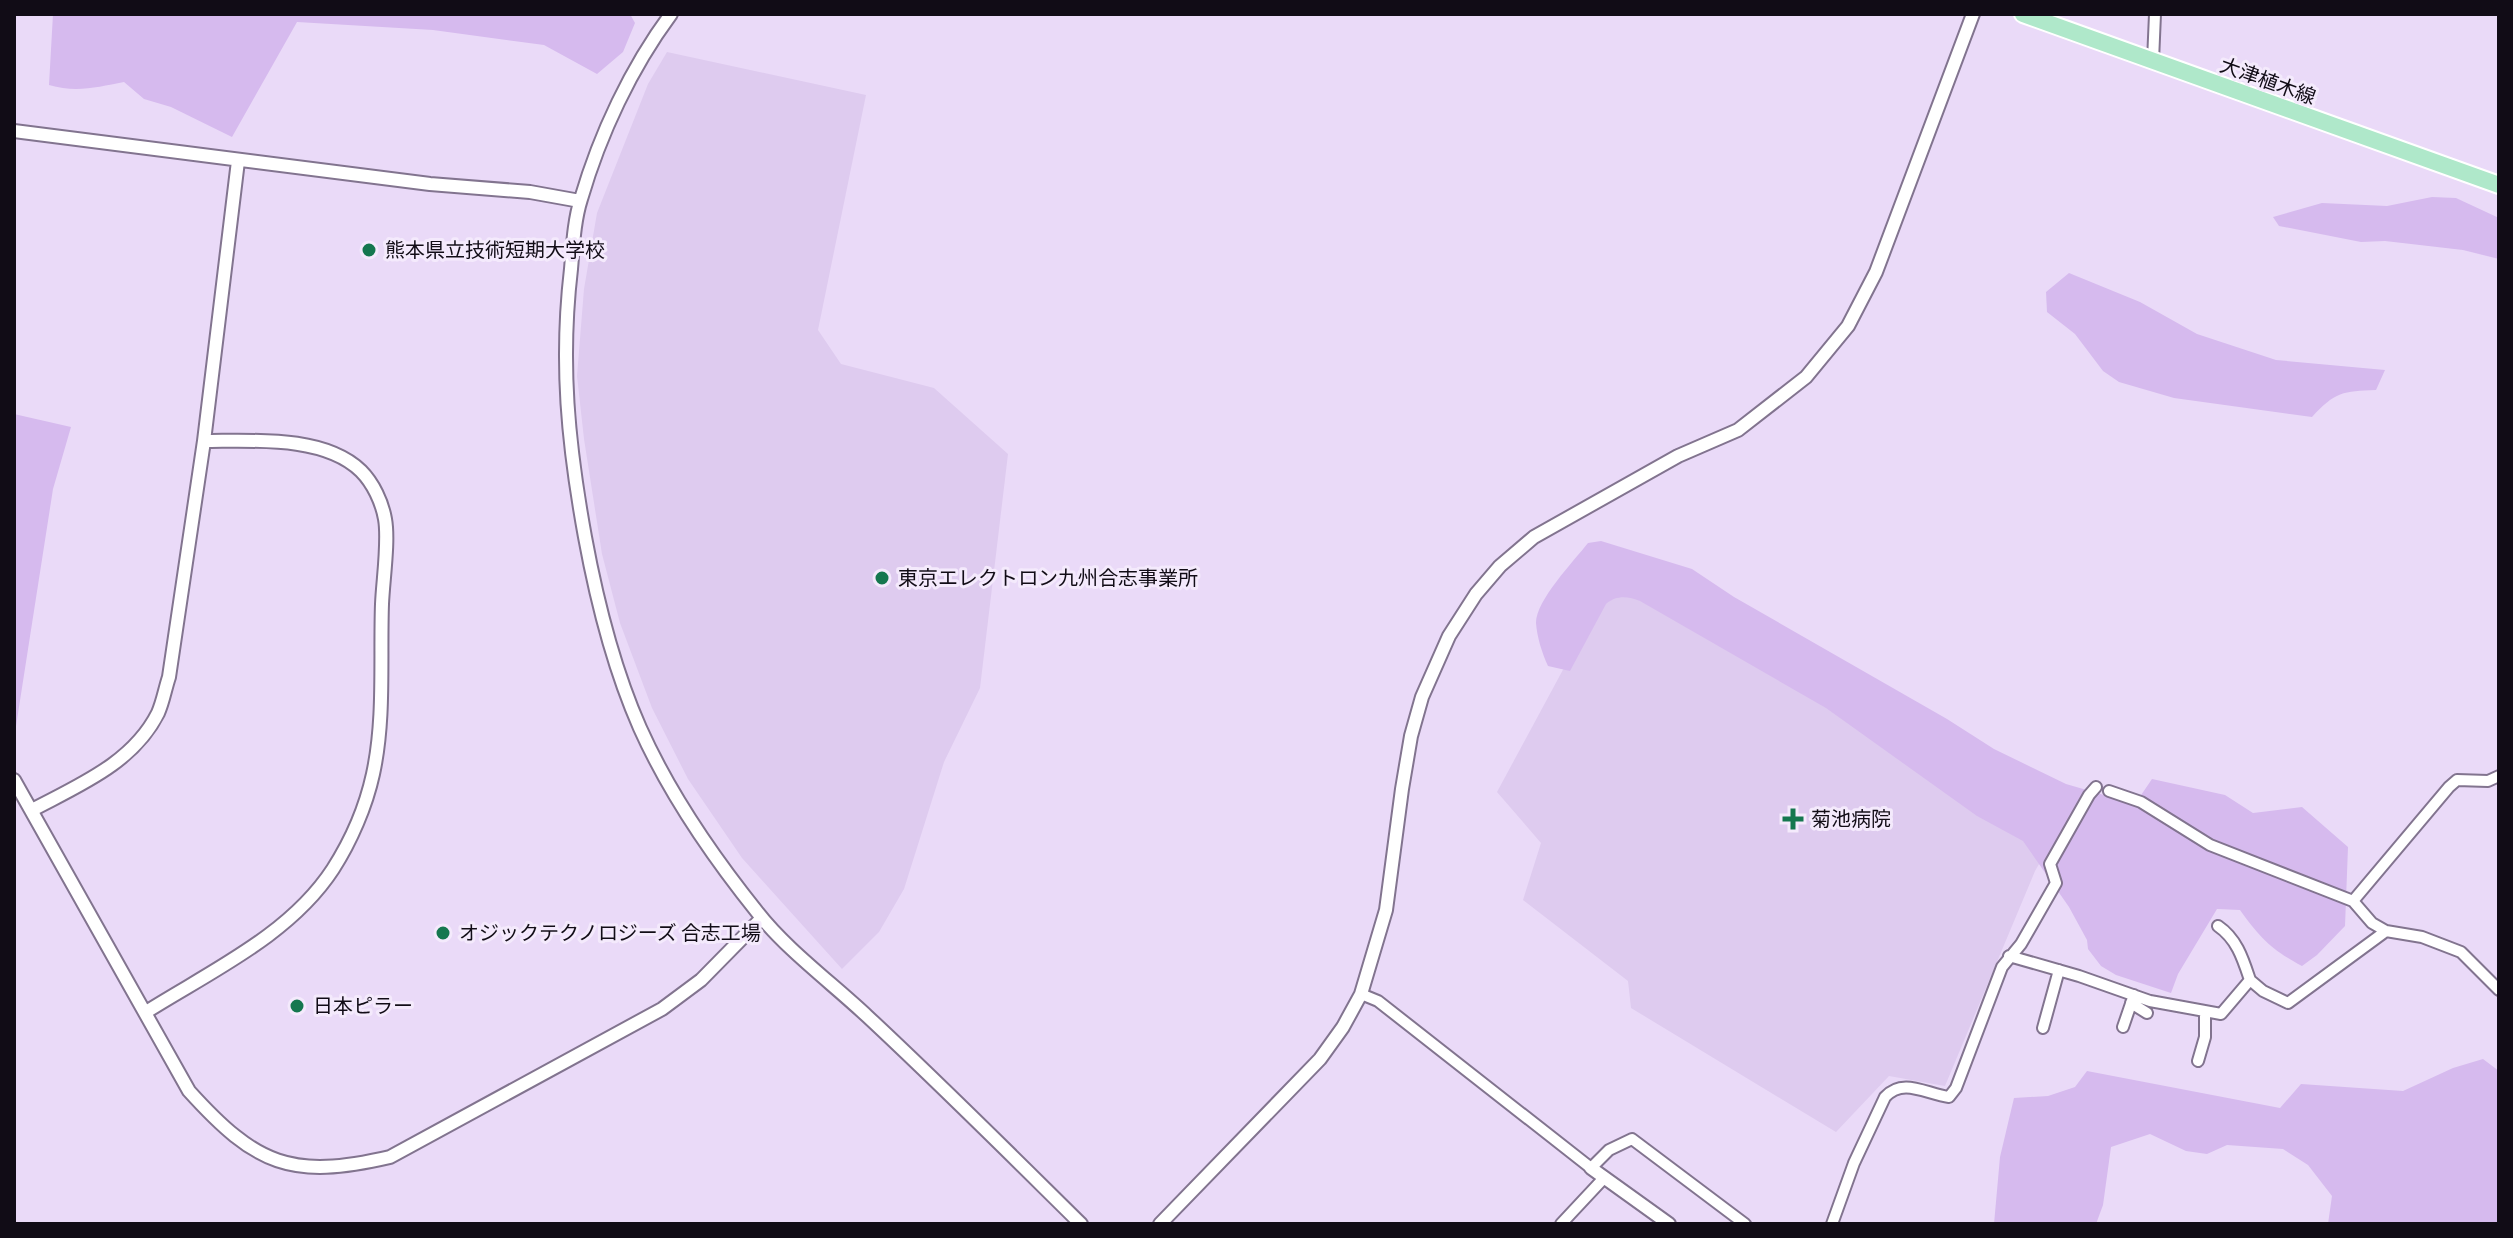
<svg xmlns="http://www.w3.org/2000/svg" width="2513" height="1238" font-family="'Source Sans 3','Noto Sans JP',sans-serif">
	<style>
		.built { fill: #decbef }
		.green { fill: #d6baee }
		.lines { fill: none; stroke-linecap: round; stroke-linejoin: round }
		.minor-casing { stroke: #82748f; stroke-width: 14 }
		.tertiary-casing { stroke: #82748f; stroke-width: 16 }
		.primary-casing { stroke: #fff; stroke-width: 20 }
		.minor { stroke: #fff; stroke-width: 10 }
		.tertiary { stroke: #fff; stroke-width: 12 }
		.primary { stroke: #afe8ca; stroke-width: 16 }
		.poi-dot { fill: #15774f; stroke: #f4eafc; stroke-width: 3 }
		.labels { text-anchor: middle; stroke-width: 6; stroke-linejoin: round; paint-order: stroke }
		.street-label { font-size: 20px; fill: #110c16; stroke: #f4eafc }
		.poi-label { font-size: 20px; fill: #110c16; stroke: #f4eafc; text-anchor: start }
	</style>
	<rect width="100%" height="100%" fill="#eadaf8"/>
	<path class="built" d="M667,52L866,95L818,330L841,364L934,388L1008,454L980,688L944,762L904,889L879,932L842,969L742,858L688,779L652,708L620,623L602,554L584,439L577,376L584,289L597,213L648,84Z
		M1627,551L2079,796L2035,871L1945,1086L1889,1076L1836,1132L1631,1008L1628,981L1523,900L1541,843L1497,792Z"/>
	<path class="green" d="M53,14H630L635,23L623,52L597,74L544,45L433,30L297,22L232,137L171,107L144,99L124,82C98,87 76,93 49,85Z
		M2432,197L2456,198L2499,218V259L2463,250L2385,241L2361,242L2279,226L2273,217L2322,203L2387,206Z
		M2069,273L2140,302L2197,334L2276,360L2385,370L2376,390C2343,391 2335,392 2312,417L2174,398L2119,382L2103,371L2075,334L2047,312L2046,292Z
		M14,414L71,427L53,489L14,739Z
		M1601,541L1692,569L1734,597L1947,719L1994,749L2066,784L2135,804L2152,779L2225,795L2253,813L2302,807L2348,847L2345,926L2317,955L2302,966C2272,950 2260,938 2240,910L2217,909L2178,974L2171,993L2116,975L2101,966L2088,949L2087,940L2069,907L2023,841L1977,816L1826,708L1640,601C1628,596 1616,595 1606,604L1570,671L1548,666C1542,653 1537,637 1536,623C1536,600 1574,561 1588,543Z
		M2483,1059L2499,1071L2498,1224H2328L2332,1196L2308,1165L2283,1149L2227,1145L2207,1154L2186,1151L2150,1134L2111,1147L2103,1205L2096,1224H1994L2000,1157L2014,1098L2048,1096L2075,1087L2087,1071L2280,1108L2301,1084L2403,1091L2453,1068Z"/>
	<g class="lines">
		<defs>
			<path id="minor" d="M2153,61L2155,14
				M2109,791L2141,802L2210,845L2353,901L2372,923L2386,931L2422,937L2461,952L2499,990
				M2353,901L2449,787L2457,780L2488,781L2499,776
				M2218,926C2237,939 2243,959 2250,980
				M2009,956L2079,976L2150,1001L2221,1014L2250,980L2263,991L2288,1003L2386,931
				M1361,994L1378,1001L1591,1168L1609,1150L1632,1139L1745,1224
				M2131,1003L2147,1013
				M2123,1027L2134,995
				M2043,1028L2059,970
				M2198,1061L2205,1037V1012
				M1561,1224L1604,1178
				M1832,1224L1854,1163L1885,1097C1903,1077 1926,1094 1949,1097L1956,1088L2002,967L2021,944L2056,883L2050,864L2089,795L2096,787"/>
			<path id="tertiary" d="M671,14C631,68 600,134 581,199C574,221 573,246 571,269C560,363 568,444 585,537C597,602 613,667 640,728C670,795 713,857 758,913C786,949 833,984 867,1016C940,1084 1010,1154 1081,1224
				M14,131L430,184L530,192L580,201
				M14,780L189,1091C256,1165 291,1180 390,1157L662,1009L701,980L762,918
				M32,810C79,785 133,763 158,713C163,702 165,689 169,677L204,441L238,161
				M146,1012C211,971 290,935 333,869C351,841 366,806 373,774C385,719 380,660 382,604C383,580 389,541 385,519C382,502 373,483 361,471C324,435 252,441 204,441
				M1591,1168L1669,1224
				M1160,1224L1320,1059L1343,1027L1361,994L1386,910L1402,789L1411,736L1422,697L1449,636L1476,594L1500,566L1534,537L1678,456L1738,430L1806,377L1848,326L1876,272L1973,14"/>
			<path id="primary" d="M2023,14L2499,185"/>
		</defs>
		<use href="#minor" class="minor-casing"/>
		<use href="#tertiary" class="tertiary-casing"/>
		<use href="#primary" class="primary-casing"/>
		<use href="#minor" class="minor"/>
		<use href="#tertiary" class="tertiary"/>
		<use href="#primary" class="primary"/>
	</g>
	<g class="poi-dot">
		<circle cx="369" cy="250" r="8"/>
		<circle cx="882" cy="578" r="8"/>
		<path d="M1789 807h8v8h8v8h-8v8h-8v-8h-8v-8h8z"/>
		<circle cx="443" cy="933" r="8"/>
		<circle cx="297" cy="1006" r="8"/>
	</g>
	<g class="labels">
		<g class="street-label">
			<text transform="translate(2268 81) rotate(20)" y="7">大津植木線</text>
		</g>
		<g class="poi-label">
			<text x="385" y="257">熊本県立技術短期大学校</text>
			<text x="898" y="585">東京エレクトロン九州合志事業所</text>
			<text x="1811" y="826">菊池病院</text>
			<text x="459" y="940">オジックテクノロジーズ 合志工場</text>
			<text x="313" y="1013">日本ピラー</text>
		</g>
	</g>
	<rect width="2513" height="1238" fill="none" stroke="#110c16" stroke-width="32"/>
</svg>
